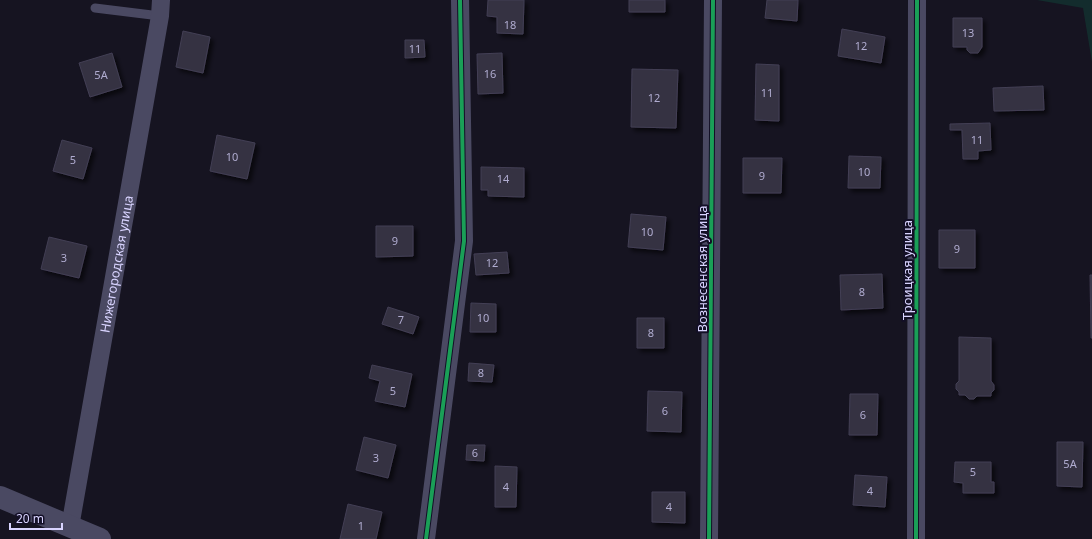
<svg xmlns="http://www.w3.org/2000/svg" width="1092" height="539" font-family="'Noto Sans',sans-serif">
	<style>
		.green { fill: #132c2d }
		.building { fill: #343243; stroke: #433f54; filter: url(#shadow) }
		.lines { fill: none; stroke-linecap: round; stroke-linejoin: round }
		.service { stroke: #4a4962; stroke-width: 9 }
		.minor { stroke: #4a4962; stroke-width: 18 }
		.tertiary { stroke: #4a4962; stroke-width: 22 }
		.cycleway-casing { stroke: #130f26; stroke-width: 6 }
		.cycleway { stroke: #1a9f57; stroke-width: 4 }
		.labels { text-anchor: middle; stroke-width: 4; stroke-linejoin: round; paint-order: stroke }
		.number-label { font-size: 11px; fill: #b0acd0 }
		.street-label { font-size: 13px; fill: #d9d4ff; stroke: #130f26 }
	</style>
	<defs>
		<filter id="shadow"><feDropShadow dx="3.5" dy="3.5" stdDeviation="2" flood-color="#0009"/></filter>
	</defs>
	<rect width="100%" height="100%" fill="#161421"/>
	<path class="green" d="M1037,0H1092V62L1083,8Z"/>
	<path class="building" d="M488,0H524L523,34L497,33V17L487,16Z
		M629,0H665V12H629Z
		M767,0H798L797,21L765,18Z
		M953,18H982V47L978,53H970L967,50V47H953Z
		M842,29L885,37L881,63L838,56Z
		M183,31L210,37L203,73L176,67Z
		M405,40H424L425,57L405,58Z
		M112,53L122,87L90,97L79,63Z
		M502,53L503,93L478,94L477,54Z
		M756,64L779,65V121L755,120Z
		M632,69L678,70L676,128L631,127Z
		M1043,86L1044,110L994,111L993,88Z
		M990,123L991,150L978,151V159H963L962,130H950V124Z
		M217,135L255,143L247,179L210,171Z
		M62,140L92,148L83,179L53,171Z
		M849,156L881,157L880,188H848Z
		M743,158H782L781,193H743Z
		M481,167L524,168V197L488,196V190H481Z
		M631,214L666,217L663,250L628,247Z
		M376,226H413V256L376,257Z
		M939,230H975V268H939Z
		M49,237L87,246L79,278L41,269Z
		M507,252L509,273L476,275L474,254Z
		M882,274L883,308L841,310L840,275Z
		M1090,275H1092V338H1091Z
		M471,303L496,304V332H470Z
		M388,307L419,317L413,334L382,324Z
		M637,318H664V348H637Z
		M959,337L991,338V381L994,385V390L991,393V396H977L974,399H969L965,395H959V392L956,389V384L959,381Z
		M469,363L494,365L492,382L468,381Z
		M372,365L412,374L405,407L375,401L380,381L369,378Z
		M648,391L682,392L681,432L647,431Z
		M850,394H878L877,435H849Z
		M364,437L396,445L388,478L356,470Z
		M1057,442H1083L1082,487L1057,486Z
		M467,445H485L484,461L466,460Z
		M955,462H991V482H994V493H963V483L954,482Z
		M495,466L517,467L516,507H495Z
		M855,475L887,477L885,507L853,505Z
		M652,492H685V523L652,522Z
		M348,504L382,512L376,539H340Z"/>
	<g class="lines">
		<path class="service" d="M95,8L160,16"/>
		<g class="minor">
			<path id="s1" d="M70,527L160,16L161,0"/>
			<path d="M426,539L464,241L460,0"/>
			<path d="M709,539L713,0"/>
			<path d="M916,539L917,0"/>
		</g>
		<path class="tertiary" d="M0,497L100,539"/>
		<defs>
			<path id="cycleway" d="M426,539L464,241L460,0
				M709,539L713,0
				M916,539L917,0"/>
		</defs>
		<use href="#cycleway" class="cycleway-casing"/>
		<use href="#cycleway" class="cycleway"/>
	</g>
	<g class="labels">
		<g class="number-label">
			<text x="510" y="29">18</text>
			<text x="968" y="37">13</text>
			<text x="861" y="50">12</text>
			<text x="415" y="53">11</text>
			<text x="490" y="78">16</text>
			<text x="101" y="79">5А</text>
			<text x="767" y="97">11</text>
			<text x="654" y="102">12</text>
			<text x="977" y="144">11</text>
			<text x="232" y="161">10</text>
			<text x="73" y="164">5</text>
			<text x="864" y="176">10</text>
			<text x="762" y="180">9</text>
			<text x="503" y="183">14</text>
			<text x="647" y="236">10</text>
			<text x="395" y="245">9</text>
			<text x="957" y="253">9</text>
			<text x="64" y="262">3</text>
			<text x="492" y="267">12</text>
			<text x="862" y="296">8</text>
			<text x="483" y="322">10</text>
			<text x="401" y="324">7</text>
			<text x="651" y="337">8</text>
			<text x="481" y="377">8</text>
			<text x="393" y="395">5</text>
			<text x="665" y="415">6</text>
			<text x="863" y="419">6</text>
			<text x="475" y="457">6</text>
			<text x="376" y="462">3</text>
			<text x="1070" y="468">5А</text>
			<text x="973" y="476">5</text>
			<text x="506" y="491">4</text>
			<text x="870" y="495">4</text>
			<text x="669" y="511">4</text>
			<text x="361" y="530">1</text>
		</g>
		<g class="street-label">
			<text dy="5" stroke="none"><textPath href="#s1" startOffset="267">Нижегородская улица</textPath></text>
			<text transform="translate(702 269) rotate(-90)" y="5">Вознесенская улица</text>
			<text transform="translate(907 270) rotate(-90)" y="5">Троицкая улица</text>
		</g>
	</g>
	<path d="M10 523v6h52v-6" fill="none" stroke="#d9d4ff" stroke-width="2"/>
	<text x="16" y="523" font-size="12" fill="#d9d4ff" stroke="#130f26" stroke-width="3" paint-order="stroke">20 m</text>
</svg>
